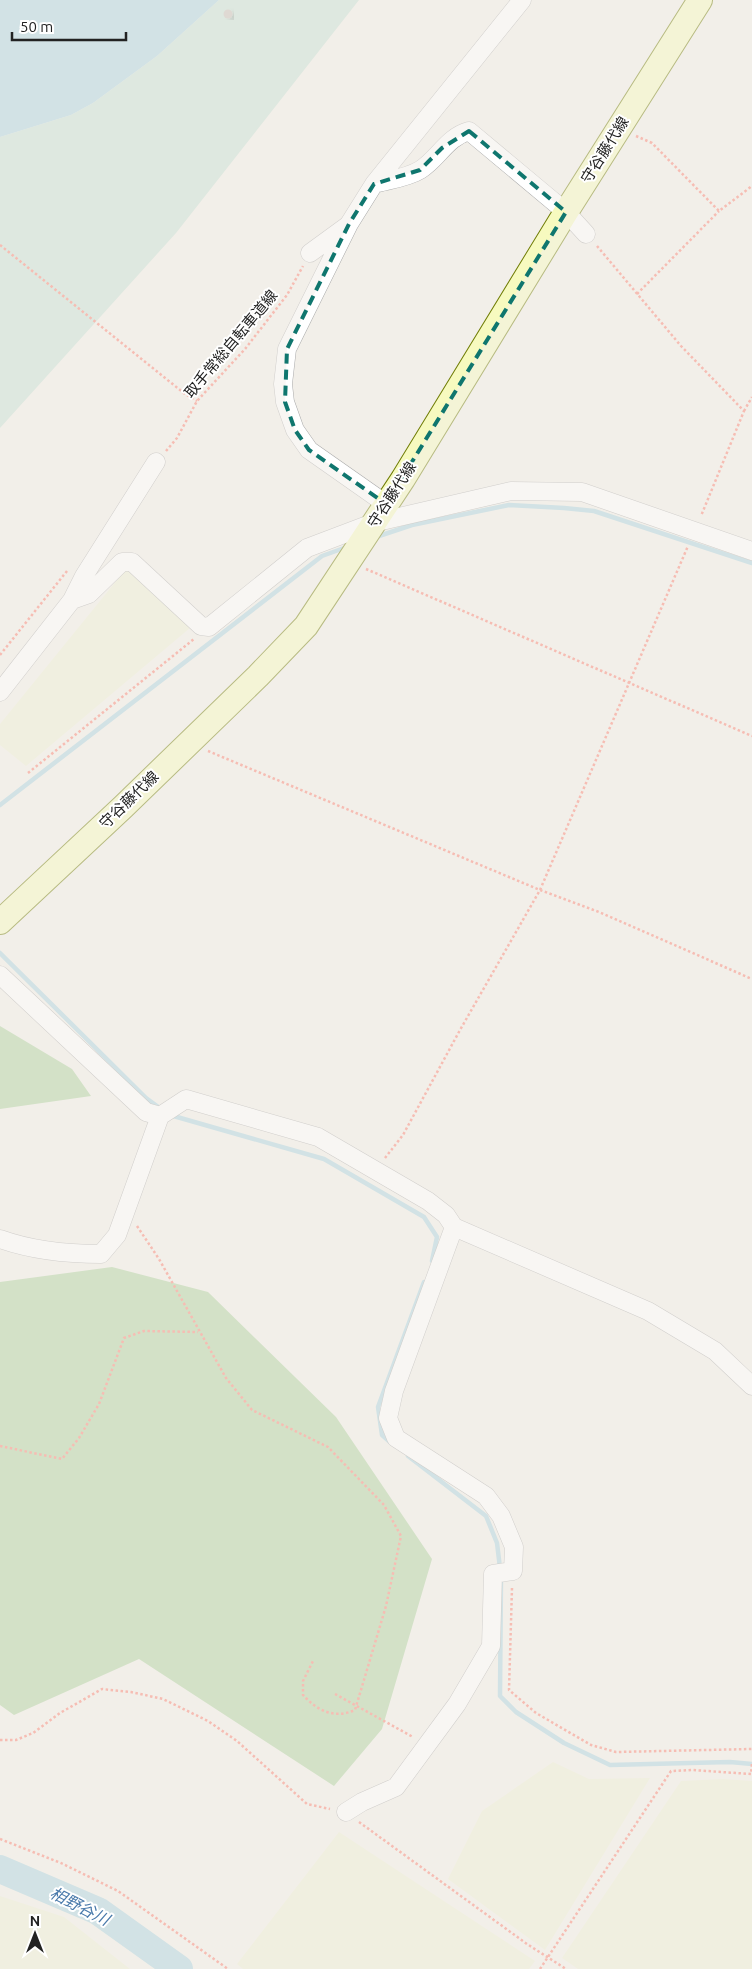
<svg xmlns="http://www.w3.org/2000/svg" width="752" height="1969" font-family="Ubuntu,'Noto Sans JP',sans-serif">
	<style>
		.farmland { fill: #eef0d5 }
		.forest { fill: #add19e }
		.wetland { fill: #c6e0d4 }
		.water { fill: #aad3df }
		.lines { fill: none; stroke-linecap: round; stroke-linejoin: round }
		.stream { stroke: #aad3df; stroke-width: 4.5 }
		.river { stroke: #aad3df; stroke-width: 28 }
		.building { fill: #c7bfb8; filter: url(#shadow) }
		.minor-casing { stroke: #a9a9a9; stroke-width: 19 }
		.secondary-casing { stroke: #707d05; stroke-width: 26 }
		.path { stroke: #fa8072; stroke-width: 2.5; stroke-dasharray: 2.5 2.5; stroke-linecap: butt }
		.minor { stroke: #fff; stroke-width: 18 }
		.secondary { stroke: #f7fabf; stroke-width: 24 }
		.marked { fill: none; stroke: #0f766e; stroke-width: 4; stroke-dasharray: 10 6; stroke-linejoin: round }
		.labels { text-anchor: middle; stroke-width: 4; stroke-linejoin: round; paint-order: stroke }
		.street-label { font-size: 15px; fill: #222; stroke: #fff }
		.water-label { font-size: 16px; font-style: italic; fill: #4a7aab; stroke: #fff }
	</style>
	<defs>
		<filter id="shadow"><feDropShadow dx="5.5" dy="3" stdDeviation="2.5" flood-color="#0004"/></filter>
	</defs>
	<rect width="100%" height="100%" fill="#f2efe9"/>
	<path class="farmland" d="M126,569L190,628L26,766L0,745V724Z
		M553,1762L589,1779L650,1778L545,1950L448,1879L482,1811Z
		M723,1779L752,1781V1969H578L562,1958L681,1781Z
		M339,1832L535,1961L529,1969H243L237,1964Z
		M0,1896L64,1917L130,1969H0Z"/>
	<path class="forest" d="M0,1026L72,1069L91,1096L0,1109Z
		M112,1267L208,1292L336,1417L432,1559L382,1729L334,1786L139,1659L14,1715L0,1705V1282Z"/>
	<path class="wetland" d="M219,0H359L176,233L0,428V137L71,115L93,103L157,56Z"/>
	<path class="water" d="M0,0H219L157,56L93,103L71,115L0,137Z"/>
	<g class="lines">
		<path class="stream" d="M376,537L412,525L509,505L564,508L594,511L752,563
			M0,805L322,556L347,547
			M0,953L146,1098L161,1109
			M170,1115L324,1159L424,1217L437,1237L432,1261
			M390,1442L382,1435L378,1407L424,1282
			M408,1456L486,1516L497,1543L500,1568
			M501,1576L500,1696L516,1712L564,1743L610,1765L730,1762L752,1764"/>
		<path class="river" d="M0,1869L98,1911L179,1969"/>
	</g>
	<path class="building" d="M223.5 14a4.5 4.5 0 1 1 9 0a4.5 4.5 0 1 1-9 0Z"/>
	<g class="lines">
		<defs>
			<path id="minor" d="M374,184C389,180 407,178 420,170C438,159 447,137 469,131L566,212L586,234
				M310,253L347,226
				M386,504L309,450L295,430L285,402L283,384L287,349L349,224L374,184L522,0
				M72,600L89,594L122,562H132L201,626L209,627L307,548L373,523L511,491L582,492L752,551
				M0,692L72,600L84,576L156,462
				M0,975L146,1112L160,1116L186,1099L318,1137L428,1201L446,1215L454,1227L648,1311L715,1351L752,1386
				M0,1239C33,1251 66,1254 101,1254L117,1235L160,1116
				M346,1812L362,1802L396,1787L457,1704L491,1646L493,1574L513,1571L514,1547L501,1516L486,1496L396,1438L388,1418L394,1391L454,1227"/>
			<path id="secondary" d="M0,922L123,807L258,676L306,626L403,479L566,212L700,0"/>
		</defs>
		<use href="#minor" class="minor-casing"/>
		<use href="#secondary" class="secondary-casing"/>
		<path class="path" d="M636,136L652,143L719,211L752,186
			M0,245L185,394L197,401
			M597,246L681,346L744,411L701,516
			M637,294L719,211
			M744,411L752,397
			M166,451L177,438L197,401L245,349L287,295L303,266
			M366,569L752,736
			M0,655L67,571
			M208,751L540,890L599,912L752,979
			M28,773L194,639
			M385,1158L403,1135L460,1030L540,890L688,546
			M137,1226L159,1259L226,1378L252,1410L328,1447L384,1505L401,1536L386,1606L355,1710C335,1719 317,1711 303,1695V1681L313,1661
			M0,1446L62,1459L79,1438L99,1404L124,1338L144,1331L198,1332
			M512,1588L509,1690L536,1713L591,1745L616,1752L752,1749
			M335,1694L413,1737
			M0,1740H16L33,1733L60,1713L102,1689L131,1692L163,1699L208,1721L237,1741L307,1804L330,1809
			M359,1822L527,1944L566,1969
			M0,1839L61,1863L118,1891L228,1969
			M540,1969L671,1771L692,1770L751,1774L752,1763"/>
		<use href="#minor" class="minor"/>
		<use href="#secondary" class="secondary"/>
	</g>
	<path d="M0 0H752V1969H0ZM469,131L566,212L386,504L309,450L295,430L285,402L287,349L349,224L374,184L420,170L442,148Z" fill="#f2efe9" fill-opacity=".55" fill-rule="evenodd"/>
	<path class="marked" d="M469,131L566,212L386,504L309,450L295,430L285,402L287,349L349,224L374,184L420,170L442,148Z"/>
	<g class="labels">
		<g class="street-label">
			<text transform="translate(605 150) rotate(-58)" y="5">守谷藤代線</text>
			<text transform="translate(231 344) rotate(-50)" y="5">取手常総自転車道線</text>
			<text transform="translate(392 495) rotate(-57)" y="5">守谷藤代線</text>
			<text transform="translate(129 800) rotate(-44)" y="5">守谷藤代線</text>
		</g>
		<g class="water-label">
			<text transform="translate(80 1906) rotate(27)" y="6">相野谷川</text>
		</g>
	</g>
	<g transform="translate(35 1934)" stroke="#ffffff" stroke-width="4" paint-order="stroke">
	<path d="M0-4L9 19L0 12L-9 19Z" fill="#222222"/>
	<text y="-8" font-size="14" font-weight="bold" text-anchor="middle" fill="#222222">N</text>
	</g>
	<path d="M12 32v8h114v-8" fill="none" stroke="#222222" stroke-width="2.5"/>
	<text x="20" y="32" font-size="15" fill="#222222" stroke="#ffffff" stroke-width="4" paint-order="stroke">50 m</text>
</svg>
